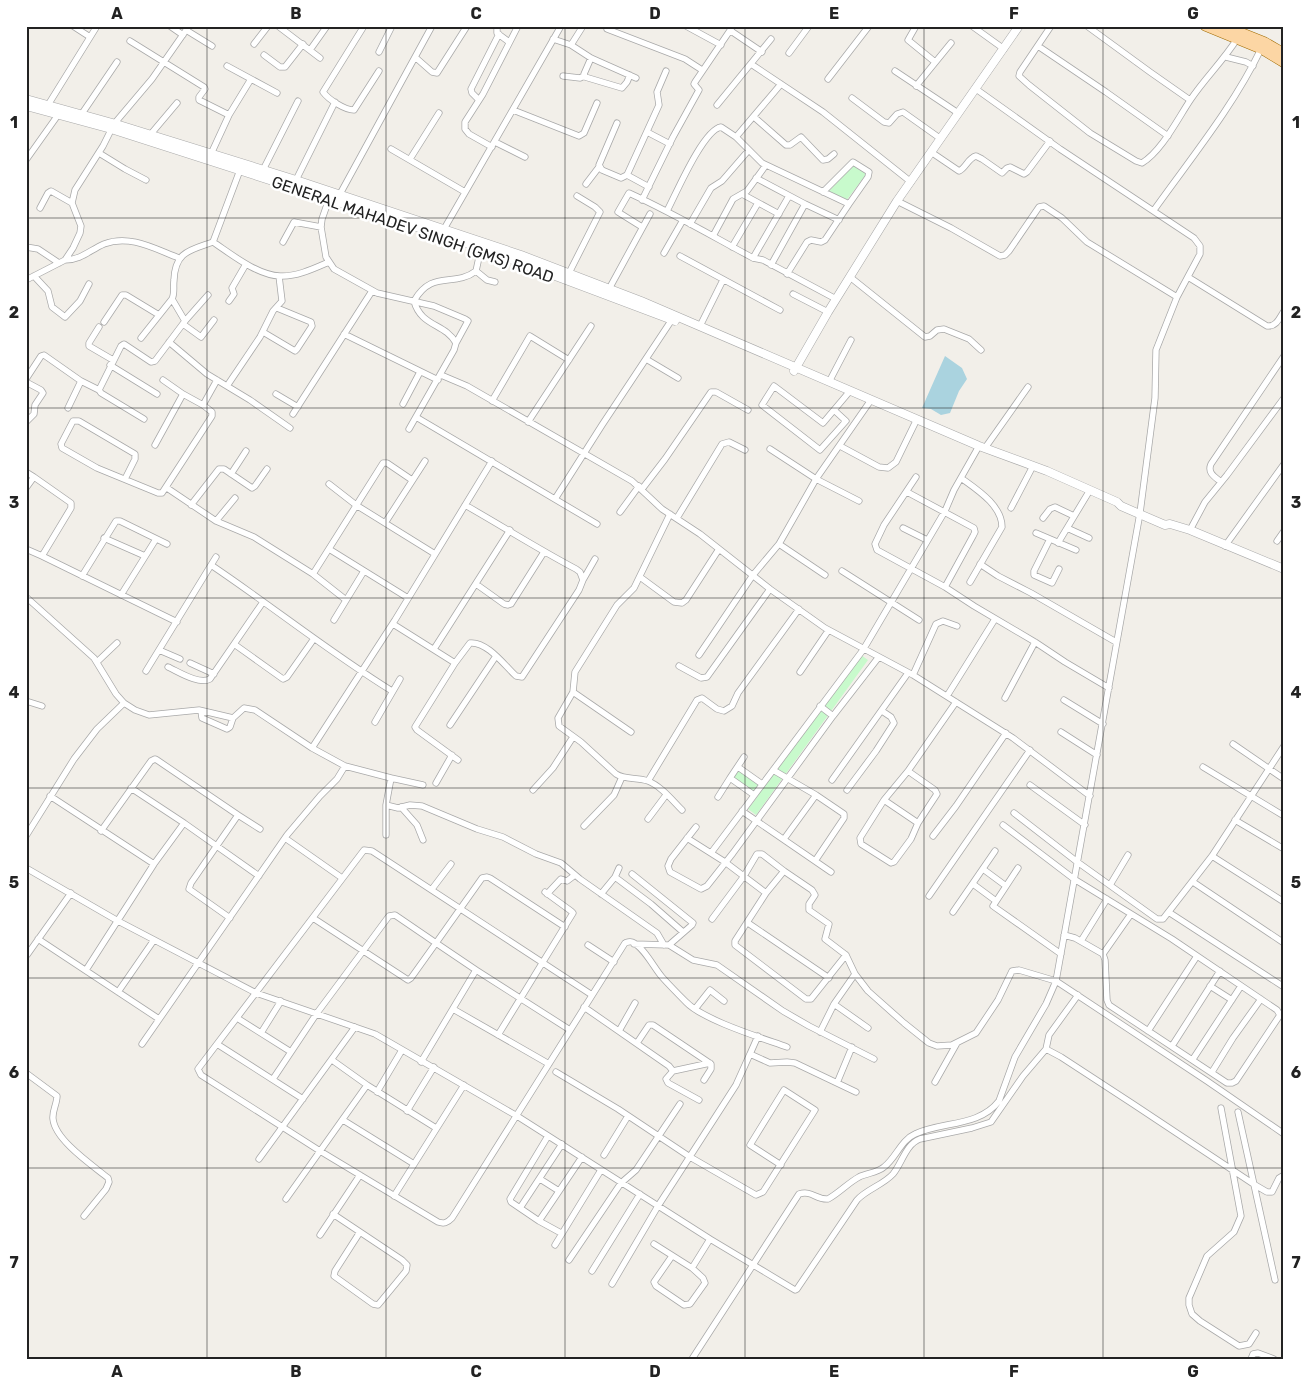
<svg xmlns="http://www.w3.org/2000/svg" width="1310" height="1385" font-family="Rubik,sans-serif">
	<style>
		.park { fill: #c8facc }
		.water { fill: #aad3df }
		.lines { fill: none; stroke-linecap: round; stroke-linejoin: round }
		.minor-casing { stroke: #a9a9a9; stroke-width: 7 }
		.tertiary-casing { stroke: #a9a9a9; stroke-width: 9 }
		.primary-casing { stroke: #a06b00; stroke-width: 10 }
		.minor { stroke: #fff; stroke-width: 5.5 }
		.tertiary { stroke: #fff; stroke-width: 8 }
		.primary { stroke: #fcd6a4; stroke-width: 9 }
		.grid { fill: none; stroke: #222; stroke-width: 1; stroke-opacity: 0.55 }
		.labels { text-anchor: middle; stroke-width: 5; stroke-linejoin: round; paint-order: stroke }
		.street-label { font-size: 16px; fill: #222; stroke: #fff }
		.neatline { fill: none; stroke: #222; stroke-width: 2 }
		.grid-label { font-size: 16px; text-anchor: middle; font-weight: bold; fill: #222 }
	</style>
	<rect width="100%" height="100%" fill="#f2efe9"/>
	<path class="park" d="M854,165L867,173L846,201L828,192Z
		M861,655L868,660L756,815L748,809L758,796L734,778L738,770L763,787Z"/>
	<path class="water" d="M945,356L962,368L967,379L959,391L950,413L941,415L931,409L922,408Z"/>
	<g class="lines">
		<defs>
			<path id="minor" d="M73,26L90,37
				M170,26L183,35
				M278,26L320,58
				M364,26L323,92C329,100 345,110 354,110L379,71
				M497,26V33L509,42
				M686,26L721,45
				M916,26L908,40L935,62
				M972,26L1004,49
				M1051,26L1020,72L1019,76L1029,85L1090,133L1136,161L1142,163C1162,151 1178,118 1191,99C1205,78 1223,61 1237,39
				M1087,26L1150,72L1190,100
				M607,29L685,59L702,70
				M186,30L212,46
				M731,31L762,52
				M553,39L571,45L591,58L636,78
				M130,41L204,87L205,89L199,97V100L229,115
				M254,44L268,26
				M571,45L583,26
				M1038,46L1106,92L1168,136
				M310,50L327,26
				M379,52L392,26
				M789,53L809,26
				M264,55L280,67H285L303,44
				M415,57L432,72L437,73L467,26
				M1226,57L1246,62L1253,66
				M591,58L584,74L585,77L622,88L627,82L630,75
				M751,64L823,112L911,182
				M227,66L277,93
				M895,71L958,113
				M563,76L580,78L584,76
				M828,79L869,26
				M916,86L951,43
				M852,98L884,122L889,123L897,114L903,112L941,139
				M479,100L472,93L471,89L499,34
				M48,105L97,26
				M717,105L771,39
				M513,110L579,136L584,133L597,103
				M81,115L117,62
				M754,117L786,145H790L801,137L823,160L828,159L834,154
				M617,123L599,165L602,170L621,178L627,175L659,105L657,92L666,71
				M647,132L670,144
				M150,135L177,103
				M736,137L781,84
				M495,142L525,157
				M492,147L469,134L465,129V122L483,94L518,26
				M391,149L465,192
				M931,152L959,171C966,168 968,158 976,156L982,159L1002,173L1007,168L1010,167L1024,174L1027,172L1050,141
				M99,153L125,169L146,180
				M211,154L229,115L251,79
				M410,159L439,113
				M26,160L58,115
				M263,170L298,101
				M627,175L649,187
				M756,178L805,204L839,220
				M296,180L335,102
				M586,184L599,167
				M340,194L432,26
				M742,194L779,214
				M329,199L322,219L321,227L326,257L334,269L377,293L434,306L465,319L468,321L456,343
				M642,200L673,137L699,90L694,84L695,82L733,26
				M897,201L951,228L1000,256L1005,255L1009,251L1039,207L1044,206L1062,218L1087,242L1177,297
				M40,208L48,193L51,191L72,203
				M1154,210C1191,158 1233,107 1261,49
				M667,211C676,194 703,130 721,127L736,137L762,163L849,204L868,177L869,172L853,162L823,192
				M690,224L711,188L722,181L748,151
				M642,227L618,212L629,193C671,212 712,236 753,258L763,260L836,299
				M444,229L561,26
				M713,236L733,199L747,191L766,165
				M213,242C231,254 257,275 280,276C296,277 313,269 329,262
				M283,242L294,222L321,227
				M26,247L38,249L59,263
				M732,247L758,203
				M664,253L683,220
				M680,256L780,310
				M753,258L789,196
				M65,260C81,260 90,250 104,244C130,234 155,249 179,258
				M771,265L805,204
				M476,271L487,280L495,282
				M569,273L600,212L595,207L577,196
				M787,274L807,242L811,240L821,242L825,240L849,204
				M34,276L48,291L52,307L65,317L80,301L89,284
				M850,277L925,337L930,336L937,330L944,329L969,339L981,350
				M1188,277L1267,326C1276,327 1279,319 1284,311
				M26,280L65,260L73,248L80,233L81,226L72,203L75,190L103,146L114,124L152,79L189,26
				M609,289L650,214
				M793,294L828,312
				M229,301L234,294L232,288L246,264
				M185,321L172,299C175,293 173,287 174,280C175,251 191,250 213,242L240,170
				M104,322L122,295H126L159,315
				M183,324L201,337L214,320
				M700,326L723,280
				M99,327L89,343V346L113,360
				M263,332L295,351L297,349L312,326L311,322L277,308
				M344,334L438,380
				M141,338L172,299
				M169,342L207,374L250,400L290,428
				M646,359L678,378
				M110,365L157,394
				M441,375L467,386L632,481L662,509L700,534L770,589L825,628L913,675L1013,738L1090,796
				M26,379L41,356L44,355L81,381L99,390
				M163,380L183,394
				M26,382L41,390L43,393L35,405L34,414L26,422
				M829,382L851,340
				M227,386L260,337L273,311L282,301L279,276
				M276,394L298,407
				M492,401L530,336L569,360
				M403,404L420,372
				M203,405L217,380
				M68,408L81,381
				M834,410L846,421L820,450L762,405L774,386L823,423L850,391
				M293,414L372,291
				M416,417L597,524
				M144,419L101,393L99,390L121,346L124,344L151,362L155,361L185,321L208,295
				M528,422L591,326
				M409,429L454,350L456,343C445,323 421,327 414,301C432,269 454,288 476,271L481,248
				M840,446L879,467L888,468L896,462L917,419
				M985,448L1028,387
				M770,449L816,479L859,501
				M26,472L34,477
				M231,474L246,451
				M916,477L884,525L875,544L877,550L945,587L974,606L1035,642L1065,662L1109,688
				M961,478C976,489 1002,505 1002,527L970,582
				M125,479L135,459V454L79,421H73L61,444L62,448L97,468L158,493H162L212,416V412L203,405L183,394L155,445
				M1221,482C1215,477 1207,473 1211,464L1284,356
				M329,484L356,505L435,554
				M26,488L34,477L71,503V508L42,556L177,622
				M167,488L216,521L254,537L313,574L346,600
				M642,489L665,459L711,392H716L748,410
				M907,492L974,528L975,532L973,536L945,587
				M555,499L602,425L673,318
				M191,505L219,469H224L252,488L255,486L267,469
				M1011,508L1033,466
				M620,512L639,486
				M670,514L634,588L617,605L575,672L573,692L558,718L559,726L581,742L616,774C625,780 637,777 648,781C661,786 672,800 682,810
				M677,518L722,444L729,442L745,450
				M1043,518L1050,509L1055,507L1074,516
				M216,521L235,498
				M385,523L425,461
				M903,528L927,540
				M1067,528L1089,538
				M1190,530L1205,502L1227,475L1284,398
				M1036,533L1076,550
				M104,538L145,556
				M1050,539L1034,571V575L1052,583L1059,569
				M1277,541L1284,531
				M1058,543L1090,490
				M1225,546L1284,464
				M26,549L42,556
				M329,549L408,598
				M980,564L998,576L1031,593L1116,642
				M211,565L216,557
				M842,571L919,620
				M313,574L383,463H387L412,480
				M825,575L779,544L816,479L871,400
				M82,576L116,521H120L167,544
				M640,577L674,602L682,603L686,600L719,549
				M583,580L595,559
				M476,584L504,604L508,605L511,604L544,552
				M121,595L156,539
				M26,597L94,658L116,694L124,703L135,710L149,715L199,710L233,718L244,708L255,710L312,748
				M334,620L364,571
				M393,624L455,663L470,643C487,641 505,666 516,676L522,677L579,590L583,580L580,572L576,569C538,549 502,526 465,505
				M234,644L283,679L287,677L313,640
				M434,649L510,530
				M159,650L180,659
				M699,655L753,575L779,544
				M97,662L117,643
				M190,663L214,674
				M455,663L415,727L417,730L458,760
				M679,666L701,678L707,677L770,589
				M168,667C179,672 199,685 210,679L263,602
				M146,671L211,565C272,606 329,652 392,691
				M800,672L828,631
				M913,675L936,624L943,621L957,626
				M573,692L631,732
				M947,696L995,619
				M1005,698L1035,642
				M1064,700L1103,724
				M26,701L42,706
				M820,706L833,716
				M201,711L202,718L227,729L230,727L233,718
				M375,722L400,679
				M450,725L496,656
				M1061,732L1097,755
				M1233,744L1284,779
				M744,757L730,778L754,795
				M345,766L391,778L386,805L398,808L410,805L422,806L477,829L503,837L536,854L561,863L580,879L657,933L664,945
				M738,767L762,784
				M1203,767L1284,816
				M908,771L935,790L937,794L918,823L911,839L894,862L891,863L861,844L860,838L884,800L908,771L956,702
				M391,778L423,785
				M832,780L908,673
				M648,781L697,700L702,698L717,709L724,711L732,706L738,693L799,609
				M436,783L452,755
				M1030,785L1085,825
				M131,788L184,823
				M533,790L553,768L573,737
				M847,790L876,751L894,723L891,717L882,711
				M50,796L154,864
				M718,797L730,778
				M884,800L918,823
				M401,807L417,825L423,840
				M742,811L815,861L844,818V814L816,795L773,770
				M1014,813L1076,861L1157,919H1163L1212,856L1284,746
				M238,815L260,829
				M648,819L666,795
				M1235,820L1284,849
				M1003,825L1074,879L1172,939L1277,1010L1280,1015L1236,1081L1232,1083H1227L1109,1005L1107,1000L1105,960L1103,954L1075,938L1064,935
				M584,826L614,795L622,777
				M696,827L671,859L668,866L670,872L701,889L707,886L733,853L833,716L878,658
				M101,831L151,761L155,759L157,760L238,815L191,883L189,889L230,918
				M386,835V805
				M26,836L74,759L97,729L124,703
				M933,836L956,806L1006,733
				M285,838L342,878
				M687,838L725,862L766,893L735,941V945L806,999H811L846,955L825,939L829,924L809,910V904L815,895L812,890L784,871L766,893
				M784,839L816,795
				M711,853L863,650L945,511L954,490L979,446
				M1212,856L1284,902
				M815,861L831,872
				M26,868L118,921L256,993L375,1034L517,1116L710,1239L795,1290L797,1289L857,1200C867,1189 883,1185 893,1174C902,1163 906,1144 920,1139L972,1128L991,1122L1023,1076L1046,1049L1061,1057L1133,1104L1255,1185L1267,1192H1272L1279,1178L1284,1175
				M1018,868L993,906L1061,954
				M983,869L1006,886
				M632,874L693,923L692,925L669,945
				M615,877L651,904L683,932
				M1193,882L1284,943
				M973,884L996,901
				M1110,885L1128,855
				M432,889L451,864
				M547,894L561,879L567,881L575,875
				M601,894L615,877L619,868
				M929,896L1030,750
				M953,912L995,851
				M1170,913L1284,987
				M712,919L744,876L757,854H762L784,871
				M748,923L829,978
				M38,939L159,1019
				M1081,941L1107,899
				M634,944L669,945L693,960L717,965L783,1011L809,1026L874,1059
				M588,945L614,962
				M1103,954L1131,914
				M27,955L71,893
				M846,955L855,974L868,991L904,1023L929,1043L937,1046L952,1045L976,1033L998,1000L1012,971L1019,970L1056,981L1207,1081L1284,1134
				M86,970L154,864L184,823L259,876
				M476,970L570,1030
				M1210,986L1232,1000
				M118,992L154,940
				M592,995L372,851L364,850L198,1069L201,1075L320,1151L438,1222C444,1224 447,1223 452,1218L625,943C628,942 629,941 632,942C644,947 654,968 662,977C670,986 678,994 686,1002C703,1020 762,1038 787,1047
				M834,1004L868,1028
				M584,1007L669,1066L673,1071L666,1079L668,1083L699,1100
				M453,1009L549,1064
				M695,1009L710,990L724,1001
				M237,1018L291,1052
				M619,1031L635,1003
				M1148,1031L1197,956
				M820,1032L834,1004L855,974
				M261,1033L281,1001
				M498,1035L573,913L571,911L545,892
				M758,1036L750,1054L770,1063L787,1062L795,1063L856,1092
				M637,1043L649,1025H653L711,1064V1069L704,1080
				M142,1044L287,835L320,796L337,779L345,766L312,748L395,620L492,461
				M217,1044L303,1099
				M1172,1046L1220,971
				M1046,1049L1049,1035L1078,995
				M1193,1059L1241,986
				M332,1060L367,1085
				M421,1062L476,970L436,943L482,878L487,877L490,878L565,927
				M673,1071L710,1063
				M556,1072L618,1109L690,1157L756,1195L763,1192L815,1110L784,1090L750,1145L781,1165
				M1212,1072L1233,1038L1261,999
				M26,1073L57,1096C57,1104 52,1111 53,1119C55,1140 92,1165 108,1178L109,1182L106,1189L84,1216
				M273,1079L317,1013L389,916L395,915L436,943L411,978L408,980L313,918
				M935,1082L957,1043
				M837,1083L852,1047
				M377,1092L402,1050
				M1221,1108L1241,1216L1234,1232L1207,1256L1189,1298V1305L1192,1314L1200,1321L1239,1346L1249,1344L1256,1333
				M407,1111L434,1067
				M1238,1112L1275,1280
				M343,1120L414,1164
				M604,1155L628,1116
				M259,1159L355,1027
				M540,1179L559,1191
				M394,1196L464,1085
				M286,1199L367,1085L436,1128
				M520,1208L562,1144
				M333,1214L402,1260L407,1265L406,1271L378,1305L373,1304L334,1276L335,1271L360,1232
				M539,1221L511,1202L510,1199L548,1136
				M561,1233L539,1221L582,1157
				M320,1235L360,1175
				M654,1244L692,1268L710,1239
				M555,1245L601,1170
				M672,1256L654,1282L656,1286L684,1305L690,1304L705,1283L703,1278L692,1268
				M569,1260L621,1183L636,1170L680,1104
				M592,1271L640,1194
				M612,1284L658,1206L736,1085L750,1054
				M692,1359L799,1194C812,1190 816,1200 828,1199C839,1193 848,1183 859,1177C867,1173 877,1173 884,1167C896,1158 901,1140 915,1134C943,1121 979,1127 999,1101L1015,1057L1046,1004L1056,981L1140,513L1155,398L1156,350L1177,297L1200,254V246L1194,238L1060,149L976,89
				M1251,1359L1253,1354L1258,1353L1274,1359"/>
			<path id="tertiary" d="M26,99L116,124L296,180L521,255L641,301L979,446L1047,471L1117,502L1121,506L1165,525L1170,524L1190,530L1284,569
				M26,106L111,129L478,247L675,321
				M794,371L828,312L897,201L1019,26"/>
			<path id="primary" d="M1205,26L1261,49L1284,63
				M1225,26L1265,42L1284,53"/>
		</defs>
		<use href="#minor" class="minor-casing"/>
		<use href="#tertiary" class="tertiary-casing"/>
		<use href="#primary" class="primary-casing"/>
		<use href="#minor" class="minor"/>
		<use href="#tertiary" class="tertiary"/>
		<use href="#primary" class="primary"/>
	</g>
	<path class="grid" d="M207,26V1359M386,26V1359M565,26V1359M745,26V1359M924,26V1359M1103,26V1359M26,218H1284M26,408H1284M26,598H1284M26,788H1284M26,978H1284M26,1168H1284"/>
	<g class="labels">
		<g class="street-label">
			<text transform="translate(413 229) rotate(19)" y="6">GENERAL MAHADEV SINGH (GMS) ROAD</text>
		</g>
	</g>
	<rect width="1310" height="1385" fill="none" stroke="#ffffff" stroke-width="55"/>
	<rect x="28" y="28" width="1254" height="1330" class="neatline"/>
	<g class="grid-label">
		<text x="117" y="19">A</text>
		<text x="296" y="19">B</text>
		<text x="476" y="19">C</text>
		<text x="655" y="19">D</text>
		<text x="834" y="19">E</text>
		<text x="1014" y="19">F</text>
		<text x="1193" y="19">G</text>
		<text x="14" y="128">1</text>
		<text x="1296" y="128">1</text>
		<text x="14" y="318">2</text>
		<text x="1296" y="318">2</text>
		<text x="14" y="508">3</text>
		<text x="1296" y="508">3</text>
		<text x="14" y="698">4</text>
		<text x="1296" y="698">4</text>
		<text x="14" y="888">5</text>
		<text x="1296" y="888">5</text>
		<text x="14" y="1078">6</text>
		<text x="1296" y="1078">6</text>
		<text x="14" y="1268">7</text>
		<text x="1296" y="1268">7</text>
		<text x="117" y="1377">A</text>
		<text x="296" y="1377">B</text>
		<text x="476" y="1377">C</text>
		<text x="655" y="1377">D</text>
		<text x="834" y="1377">E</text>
		<text x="1014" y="1377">F</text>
		<text x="1193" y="1377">G</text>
	</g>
</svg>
